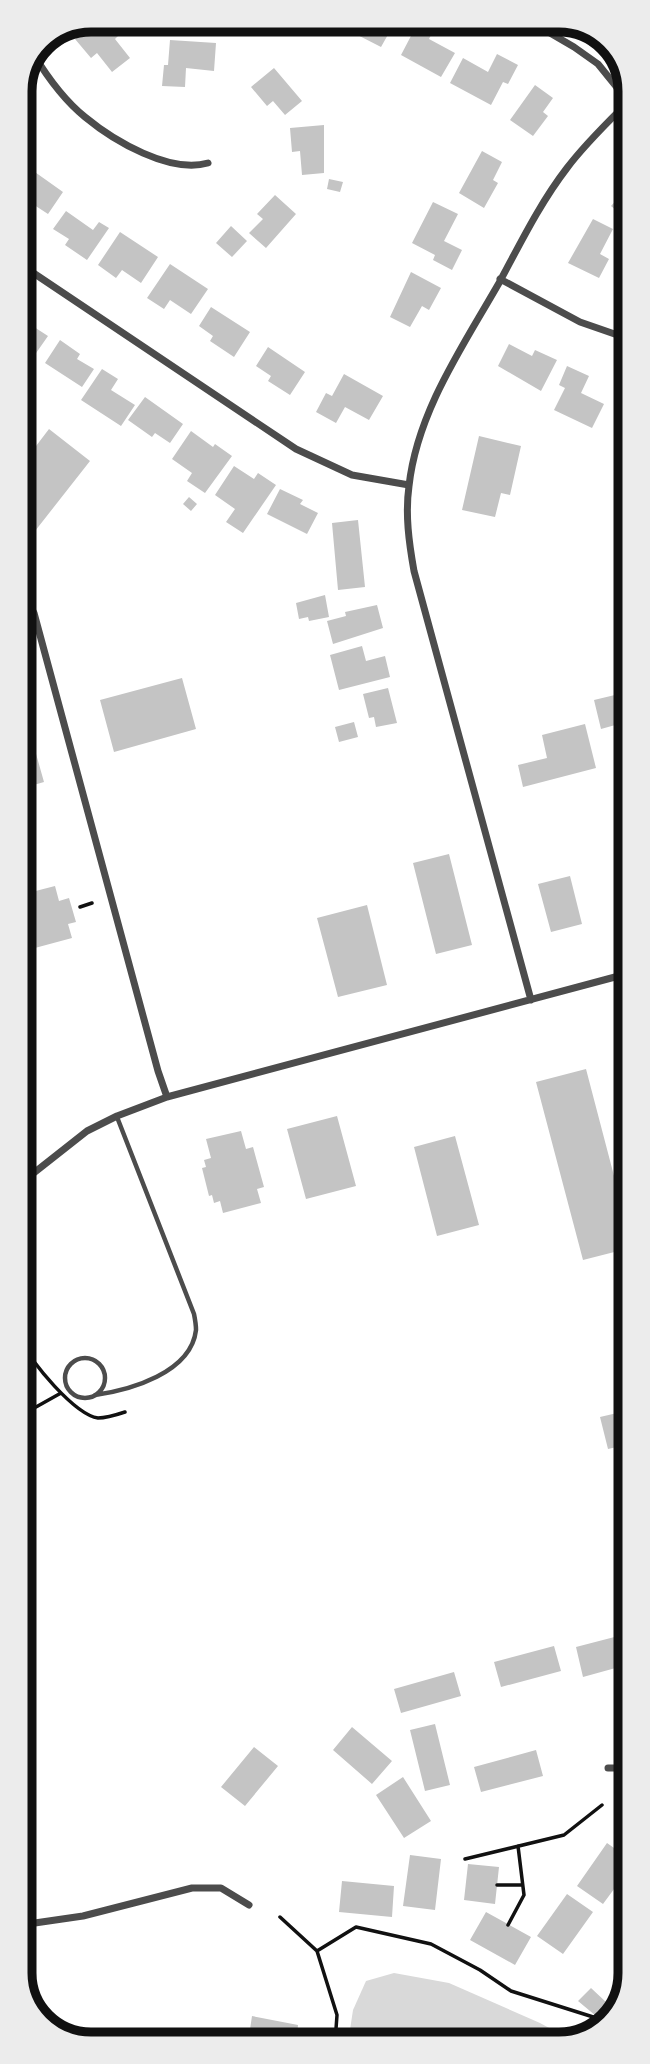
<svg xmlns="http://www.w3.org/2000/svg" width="650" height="2064" font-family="Raleway,sans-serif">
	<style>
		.water { fill: #d9d9d9 }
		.building { fill: #c4c4c4 }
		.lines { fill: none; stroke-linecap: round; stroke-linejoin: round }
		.path { stroke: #111; stroke-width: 3.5 }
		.service { stroke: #4c4c4c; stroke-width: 4.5 }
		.minor { stroke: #4c4c4c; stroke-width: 7 }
		.rim { fill: none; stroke: #111; stroke-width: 9 }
	</style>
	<rect width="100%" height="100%" fill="#fff"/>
	<path class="water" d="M394,1973L449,1983L540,2023L575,2042L348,2043L353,2010L366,1981Z"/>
	<path class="building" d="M101,19H107L119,35L115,39L130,58L112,72L97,53L91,58L75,39Z
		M346,19H403L399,27L394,24L381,47L342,27Z
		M413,19H431L437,23L429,39L455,53L441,77L401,55L412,34L407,31Z
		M170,40L216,43L214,71L186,68L185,87L162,86L164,65H168Z
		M497,54L518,65L508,84L503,82L491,105L450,83L463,58L488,72Z
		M274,68L302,101L285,115L273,101L267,106L251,87Z
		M535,85L553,98L543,112L548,116L533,136L510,120Z
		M324,125V173L302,175L300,151L292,152L290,128Z
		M482,151L502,162L493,180L498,183L484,208L459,193Z
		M25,165L63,192L48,214L25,199L20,207L19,173Z
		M629,175V221L611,206L627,188L621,183Z
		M329,179L343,182L340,192L327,189Z
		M275,195L296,214L266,248L249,233L263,219L257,214Z
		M433,202L458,214L444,241L462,250L452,270L433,260L435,255L412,243Z
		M66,211L93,230L99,222L109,228L87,260L65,245L69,239L53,229Z
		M593,219L613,229L600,254L609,259L599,278L568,263Z
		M231,226L247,241L232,257L216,243Z
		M120,232L158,257L141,283L122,270L116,278L98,265Z
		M170,264L208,289L191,314L170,300L164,309L147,298Z
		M411,272L441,288L429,310L422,306L410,327L390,317Z
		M211,307L250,332L234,357L210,341L213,336L199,326Z
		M20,311L34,321L31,325L48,336L34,356L20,347Z
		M60,340L80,354L77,359L94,369L82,387L45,363Z
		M509,344L532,356L535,350L557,360L541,391L498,366Z
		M268,347L305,372L290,395L268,381L271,376L256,366Z
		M567,366L589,376L581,393L604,404L592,428L554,410L565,388L559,385Z
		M102,369L118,379L111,390L135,405L121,426L81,400Z
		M344,374L383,396L369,420L345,407L336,423L316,412L326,393L332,396Z
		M625,392H629V417L622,416Z
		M145,397L183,424L170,443L155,433L152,437L128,420Z
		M49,429L90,461L28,540L20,534V467Z
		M191,431L213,447L215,444L232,456L205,493L187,481L192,473L172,459Z
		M479,436L521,446L510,495L501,493L495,517L462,510Z
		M234,466L254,479L258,473L276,485L243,533L226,522L235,509L215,495Z
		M280,489L303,500L300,504L318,513L307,534L267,514Z
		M189,497L197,504L191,511L183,504Z
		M358,520L365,587L338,590L332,523Z
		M325,595L329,617L309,621L308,617L299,619L296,603Z
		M377,605L383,628L333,644L327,621L346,616L345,612Z
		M362,646L366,661L385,656L390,677L339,690L330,655Z
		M182,678L196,729L114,752L100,700Z
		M388,688L397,723L376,727L374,717L369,718L363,694Z
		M619,694L626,722L601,729L594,700Z
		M354,722L358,737L339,742L335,727Z
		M585,724L596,768L523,787L518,765L547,758L542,735Z
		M31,736L44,782L20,789V739Z
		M449,854L472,945L436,954L413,863Z
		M570,876L582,924L551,932L538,884Z
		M55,886L59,901L69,898L76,922L68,924L72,938L20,952V895Z
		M367,905L387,985L338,997L317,918Z
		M586,1069L630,1237V1248L583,1260L536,1082Z
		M337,1116L356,1186L306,1199L287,1129Z
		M241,1131L246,1149L253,1147L264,1187L257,1189L261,1203L223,1213L220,1201L214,1203L212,1195L209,1196L202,1168L206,1167L204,1160L211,1158L206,1139Z
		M455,1136L479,1225L437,1236L414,1147Z
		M630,1410V1444L608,1449L600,1417Z
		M626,1634L630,1651V1664L583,1677L576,1647Z
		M554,1646L561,1671L501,1687L494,1662Z
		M454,1672L461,1696L401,1713L394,1689Z
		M435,1724L450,1785L425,1791L410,1730Z
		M352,1727L392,1761L372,1784L333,1750Z
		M254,1747L278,1766L245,1806L221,1787Z
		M536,1750L543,1776L481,1792L474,1767Z
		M403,1777L431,1821L404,1838L376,1795Z
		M607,1843L631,1860V1866L603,1904L577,1886Z
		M410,1855L441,1859L435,1910L403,1906Z
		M468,1864L499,1867L495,1904L464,1900Z
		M342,1881L394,1886L392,1917L339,1912Z
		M567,1894L593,1912L563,1954L537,1936Z
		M486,1912L531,1937L515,1965L470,1940Z
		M591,1988L607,2003L596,2016L578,2001Z
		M252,2016L298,2025L296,2044H269L270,2039L249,2036Z
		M123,2029L185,2037L184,2044H121Z"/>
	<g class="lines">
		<path class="path" d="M80,907L92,903
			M21,1341C30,1361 75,1415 98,1418C107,1418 116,1415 125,1412
			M36,1407L61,1393
			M465,1859L564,1835L602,1805
			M497,1885H522
			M280,1917L317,1951L337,2015L335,2043
			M508,1925L524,1895L518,1846
			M317,1951L356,1927L431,1944L480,1970L511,1991L609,2022
			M600,2019L612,2008L626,1987"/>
		<path class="service" d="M65 1378a20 20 0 1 1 40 0a20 20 0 1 1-40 0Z
			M95,1395C130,1390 191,1373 196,1330C196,1325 195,1319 194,1314L117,1117"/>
		<path class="minor" d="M526,19L574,47L598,64L628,101
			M34,55C48,78 64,100 85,117C114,141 170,174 208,163
			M20,264L296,449L352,475L409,485
			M500,279L580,322L629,339
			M20,588L34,613L158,1071L167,1097
			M531,1000L414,571C409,543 405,514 409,486C417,412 463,346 499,283C520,244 540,203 567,168C585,144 607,123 628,102
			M21,1183L87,1131L117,1116L167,1097L630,973
			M608,1768H630
			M21,1925L83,1916L192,1888H221L249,1905"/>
	</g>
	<path d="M0 0H650V2064H0ZM91 32H559A59 59 0 0 1 618 91V1973A59 59 0 0 1 559 2032H91A59 59 0 0 1 32 1973V91A59 59 0 0 1 91 32Z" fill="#ececec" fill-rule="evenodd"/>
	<path class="rim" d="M91 32H559A59 59 0 0 1 618 91V1973A59 59 0 0 1 559 2032H91A59 59 0 0 1 32 1973V91A59 59 0 0 1 91 32Z"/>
</svg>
